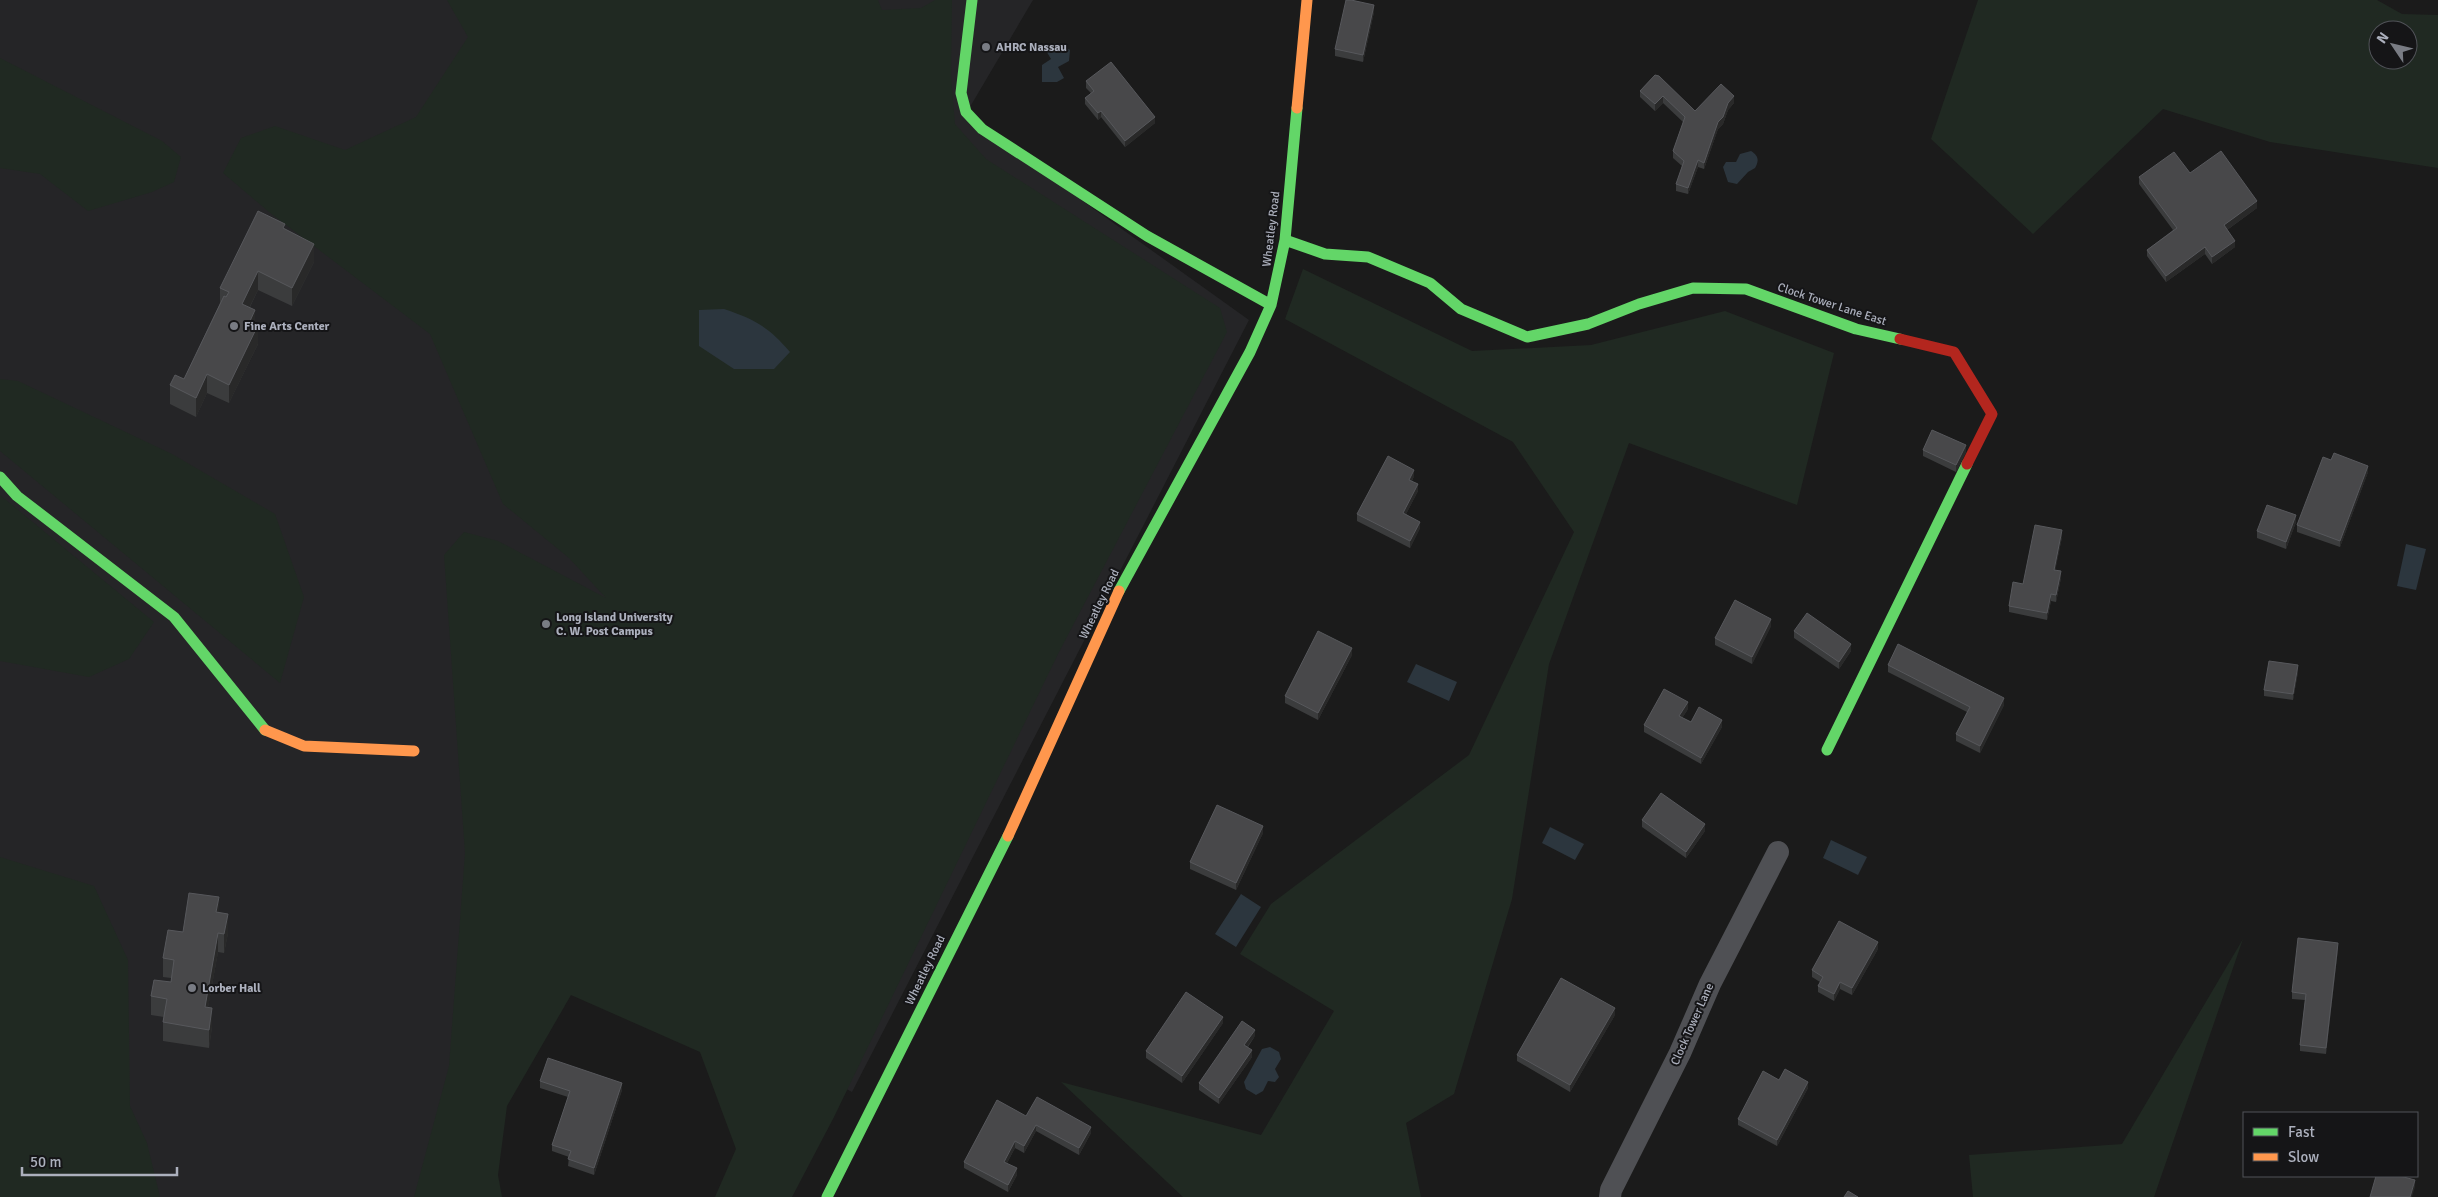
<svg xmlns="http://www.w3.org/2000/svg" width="2438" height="1197" font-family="Signika,sans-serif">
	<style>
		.built { fill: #252527 }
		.green { fill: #202922; fill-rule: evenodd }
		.water { fill: #2c363e }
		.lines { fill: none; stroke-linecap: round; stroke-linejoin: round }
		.street { stroke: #4f5054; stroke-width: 22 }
		.fast { stroke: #63d668; stroke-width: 11 }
		.slow { stroke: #ff974d; stroke-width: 11 }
		.jam { stroke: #b3261e; stroke-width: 11 }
		.wall { fill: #3b3c3d }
		.shaded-wall { fill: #292929 }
		.building { fill: #48484a; stroke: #57585c }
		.poi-dot { fill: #797c84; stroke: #151517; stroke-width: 2 }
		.labels { text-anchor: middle; stroke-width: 4; stroke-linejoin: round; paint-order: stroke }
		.poi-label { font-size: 12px; font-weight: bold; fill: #acb0bd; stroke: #151517; text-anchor: start }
		.street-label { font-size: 12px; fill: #acb0bd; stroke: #151517 }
	</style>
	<rect width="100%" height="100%" fill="#1b1b1b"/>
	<path class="built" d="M0,0H1033L967,112L982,129L1249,320L852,1092L550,929L457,1197H0Z"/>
	<path class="green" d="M447,0H878L882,10L921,8L935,0H952L951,76L955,124L986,159L1220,308L1227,332L1058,654L834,1117L792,1197H715L736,1149L700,1052L571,995L507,1106L498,1175L502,1197H414L449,1066L465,853L444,555L464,532L498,541L606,598L569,558L503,504L430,334L269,212L223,173L241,138L275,126L345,150L416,117L468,37Z
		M1978,0H2377L2402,14L2438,15V168L2270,142L2163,109L2033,234L1931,139ZM2378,30H2408V60H2378Z
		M0,58L162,141L181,157L174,182L152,192L88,211L40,174L0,168Z
		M1303,269L1472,351L1591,345L1725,311L1834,353L1797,505L1629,443L1549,664L1512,899L1454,1094L1406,1123L1421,1197H1183L1061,1082L1261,1135L1334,1011L1240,954L1271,904L1469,755L1574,532L1513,442L1285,319Z
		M0,379L18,381L172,454L275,514L304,597L280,683L0,451Z
		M0,495L154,622L129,659L89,677L0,661Z
		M0,857L94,886L128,960L130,1106L147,1143L160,1197H0Z
		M2243,939L2154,1197H1973L1969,1155L2122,1144Z"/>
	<path class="water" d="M1055,43L1067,45V48L1070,50L1069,61L1058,67L1064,78L1057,82H1042V65L1051,59L1045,49Z
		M1751,151C1759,156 1759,161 1755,168L1748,172L1737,184L1728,182L1723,167L1726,162H1736L1740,154Z
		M724,309C754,319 769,327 790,352L774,369H734L699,346V310Z
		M2406,544L2426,549L2416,590L2397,586Z
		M1416,664L1457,682L1449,701L1407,682Z
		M1550,827L1584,844L1575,860L1542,843Z
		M1831,840L1867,857L1858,875L1823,858Z
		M1241,894L1261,907L1236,947L1215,934Z
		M1270,1047L1279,1052L1281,1059L1275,1069L1279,1077L1275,1082L1268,1081L1263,1091L1256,1095L1246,1089L1244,1082L1262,1049Z"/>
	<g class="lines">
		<path class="street" d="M1610,1197L1611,1190L1680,1053L1710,984L1778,852"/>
		<path class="fast" d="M972,0L961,93L966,112L982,129L1147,236L1271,305
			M1285,240L1325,254L1368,257L1430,283L1461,309L1527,337L1588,324L1639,304L1693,288L1746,289L1856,329L1900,339
			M0,477L17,496L174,617L265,730
			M1119,591L1250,352L1271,305L1285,240L1297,108
			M1827,750L1967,464
			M827,1197L1008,836"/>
		<path class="slow" d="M1297,108L1307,0
			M265,730L304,746L414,751
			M1008,836L1119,591"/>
		<path class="jam" d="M1900,339L1954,352L1992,414L1967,464"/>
	</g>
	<path class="wall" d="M1374,12L1363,62L1335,56V49Z
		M1655,75L1695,111L1734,103L1728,110L1723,124L1718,129L1704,169L1698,167L1688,194L1676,191V184L1682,166L1673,158V151L1683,122L1663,103L1655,111L1640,97V91Z
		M1086,81L1155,123L1125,147L1101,117L1098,120L1085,104V98L1091,93L1086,88Z
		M2190,173L2257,208L2227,230L2235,247L2212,264L2205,254L2166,282L2147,256V250L2173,230L2139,184V177Z
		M285,229L314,262L292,306L258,290L250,307L255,324L258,344L229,403L207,393L196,417L170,404V385L184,379L220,303V288Z
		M1923,450L1966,452L1956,472L1923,456Z
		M2368,472L2340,547L2297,532V525Z
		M1414,476L1412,481L1418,491L1406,514L1420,528L1410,548L1357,521V514Z
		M2296,522L2286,549L2257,538V531Z
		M2062,537L2055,570L2061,578L2056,602L2051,601L2047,620L2009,612V606L2023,584Z
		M1771,626L1752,664L1715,645V638Z
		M1794,631L1851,651L1839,669L1794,638Z
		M1352,655L1318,720L1285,703V696Z
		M1888,665L2004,705L1980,753L1956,741V734L1967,712L1888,672Z
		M2298,672L2293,700L2264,696V690Z
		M1688,709L1682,718L1691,722L1722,727L1701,764L1644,732V725Z
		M1642,820L1705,831L1686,858L1642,827Z
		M1263,833L1236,890L1190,869V862Z
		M219,913L228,933L224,953L218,952L208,1007L212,1027L209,1048L163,1041V1022L164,1017L151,1015V996L171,982V978L163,977V958L183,932Z
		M1878,949L1852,995L1840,989L1834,1001L1818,992V986L1820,982L1812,977V970Z
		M2338,949L2326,1054L2300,1051V1045L2305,1000L2292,999V992Z
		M1615,1015L1570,1092L1517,1061V1055Z
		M1223,1023L1182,1083L1146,1058V1051Z
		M1255,1036L1248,1047L1252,1057L1219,1104L1199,1090V1083Z
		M1779,1080L1808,1088L1777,1146L1738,1125V1119Z
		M540,1081L622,1090L594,1175L568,1166L569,1157L552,1151V1145L568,1097L540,1088Z
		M1026,1116L1091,1133L1079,1155L1036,1131L1024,1153L1015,1148L1007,1163L1017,1175L1008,1192L964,1168V1162Z"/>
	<path class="shaded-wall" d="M1374,5V12L1363,62V55Z
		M1663,96V103L1655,111V104Z
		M1734,96V103L1728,110L1723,124L1718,129L1704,169V163L1718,122L1728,103Z
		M1101,111V117L1098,120V113Z
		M1155,117V123L1125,147V141Z
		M1698,160V167L1688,194V188Z
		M2257,201V208L2224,232V225Z
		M2235,241V247L2212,264V257Z
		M314,244V262L292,306V288Z
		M2205,247V254L2166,282V276Z
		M258,271V290L242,322V304Z
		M255,310V329L250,321Z
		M258,325V344L229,403V385Z
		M207,374V393L196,417V398Z
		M1966,445V452L1956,472V465Z
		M2368,466V472L2340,547V541Z
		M1414,470V476L1409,486V480Z
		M1418,484V491L1403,520V513Z
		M2296,515V522L2286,549V542Z
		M1420,522V528L1410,548V541Z
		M2062,530V537L2054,577V570Z
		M2061,571V578L2056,602V595Z
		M2051,594V601L2047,620V613Z
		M1771,619V626L1752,664V657Z
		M1851,644V651L1839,669V662Z
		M1352,648V655L1318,720V713Z
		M2298,665V672L2293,700V694Z
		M2004,698V705L1980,753V746Z
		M1688,702V709L1679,723V716Z
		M1722,720V727L1701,764V758Z
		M1705,824V831L1686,858V852Z
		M1263,826V833L1236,890V883Z
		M219,897V916L216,912Z
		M228,914V933L224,953V934Z
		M218,933V952L205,1025V1007Z
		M1878,942V949L1852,995V988Z
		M2338,943V949L2326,1054V1048Z
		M1840,982V989L1834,1001V994Z
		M212,1008V1027L209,1048V1030Z
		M1615,1008V1015L1570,1092V1085Z
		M1223,1017V1023L1182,1083V1076Z
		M1255,1030V1036L1244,1051V1045Z
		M1252,1050V1057L1219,1104V1098Z
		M1808,1082V1088L1777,1146V1140Z
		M622,1083V1090L594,1175V1168Z
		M1036,1125V1131L1024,1153V1146Z
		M1091,1127V1133L1079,1155V1148Z
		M1015,1141V1148L1004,1168V1162Z
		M1017,1168V1175L1008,1192V1185Z
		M2415,1180V1187L2412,1197H2410Z"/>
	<path class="building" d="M1346,0H1351L1374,5L1363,55L1335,49Z
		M1111,62L1155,117L1125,141L1101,111L1098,113L1085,98L1094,91L1086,81Z
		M1655,75L1659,76L1695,111L1721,84L1734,96L1728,103L1723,117L1718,122L1704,163L1698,160L1688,188L1676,184L1684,161L1673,151L1685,117L1663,96L1655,104L1640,91Z
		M2221,151L2257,201L2224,225L2235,241L2212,257L2205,247L2166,276L2147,250L2177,228L2139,177L2174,152L2190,173Z
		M258,211L285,224L283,228L314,244L292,288L258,271L242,304L255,310L250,321L258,325L229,385L207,374L196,398L170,385L175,375L184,379L224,296L226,297L229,292L220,288Z
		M1932,430L1966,445L1956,465L1923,450Z
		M2334,453L2368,466L2340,541L2297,525L2323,457L2331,460Z
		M1388,456L1414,470L1409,480L1418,484L1403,513L1420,522L1410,541L1357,514Z
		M2267,505L2296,515L2286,542L2257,531Z
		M2035,525L2062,530L2054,570L2061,571L2056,595L2051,594L2047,613L2009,606L2013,582L2023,584Z
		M1735,600L1771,619L1752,657L1715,638Z
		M1807,613L1851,644L1839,662L1794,631Z
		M1318,631L1352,648L1318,713L1285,696Z
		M1898,644L2004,698L1980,746L1956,734L1970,707L1888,665Z
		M2269,661L2298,665L2293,694L2264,690Z
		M1664,689L1688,702L1679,716L1691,722L1699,707L1722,720L1701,758L1644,725Z
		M1661,793L1705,824L1686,852L1642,820Z
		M1217,805L1263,826L1236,883L1190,862Z
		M189,893L219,897L216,912L228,914L224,934L218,933L205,1007L212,1008L209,1030L163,1022L167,999L151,996L154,980L171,982L174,960L163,958L168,930L183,932Z
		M1839,921L1878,942L1852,988L1840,982L1834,994L1818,986L1823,977L1812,970Z
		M2298,938L2338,943L2326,1048L2300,1045L2306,994L2292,992Z
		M1561,978L1615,1008L1570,1085L1517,1055Z
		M1186,992L1223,1017L1182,1076L1146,1051Z
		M1242,1021L1255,1030L1244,1045L1252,1050L1219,1098L1199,1083Z
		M548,1058L622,1083L594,1168L568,1159L571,1151L552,1145L570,1091L540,1081Z
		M1785,1069L1808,1082L1777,1140L1738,1119L1763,1071L1779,1080Z
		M1037,1097L1091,1127L1079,1148L1036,1125L1024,1146L1015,1141L1004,1162L1017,1168L1008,1185L964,1162L997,1100L1026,1116Z
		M2376,1176H2400L2415,1180L2410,1197H2370Z
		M1848,1191L1858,1197H1844Z"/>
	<g class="poi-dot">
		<circle cx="986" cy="47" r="5"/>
		<circle cx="234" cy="326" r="5"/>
		<circle cx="546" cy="624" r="5"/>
		<circle cx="192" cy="988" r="5"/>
	</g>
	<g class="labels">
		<g class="poi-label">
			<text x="996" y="51">AHRC Nassau</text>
			<text x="244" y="330">Fine Arts Center</text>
			<text x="556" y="621">Long Island University<tspan x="556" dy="14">C. W. Post Campus</tspan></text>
			<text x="202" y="992">Lorber Hall</text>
		</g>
		<g class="street-label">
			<text transform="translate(1271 229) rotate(-83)" y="4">Wheatley Road</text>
			<text transform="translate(1832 304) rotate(18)" y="4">Clock Tower Lane East</text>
			<text transform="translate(1099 604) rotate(-64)" y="4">Wheatley Road</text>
			<text transform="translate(925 970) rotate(-64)" y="4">Wheatley Road</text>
			<text transform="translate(1692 1024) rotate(-66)" y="4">Clock Tower Lane</text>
		</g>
	</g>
	<rect x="2243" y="1112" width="175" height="65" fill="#151517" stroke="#515359"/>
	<rect x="2253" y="1128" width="25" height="8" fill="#63d668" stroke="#515359"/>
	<text x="2288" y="1137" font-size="15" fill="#acb0bd">Fast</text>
	<rect x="2253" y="1153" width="25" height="8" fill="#ff974d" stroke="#515359"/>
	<text x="2288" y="1162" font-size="15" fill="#acb0bd">Slow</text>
	<g transform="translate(2393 45) rotate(305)"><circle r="24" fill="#151517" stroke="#515359"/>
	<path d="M0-4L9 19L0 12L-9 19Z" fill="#797c84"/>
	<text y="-8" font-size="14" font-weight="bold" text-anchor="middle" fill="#acb0bd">N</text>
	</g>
	<path d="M22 1167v8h155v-8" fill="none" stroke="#acb0bd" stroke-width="2.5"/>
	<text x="30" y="1167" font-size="15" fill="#acb0bd" stroke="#151517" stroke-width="4" paint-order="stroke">50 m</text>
</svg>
